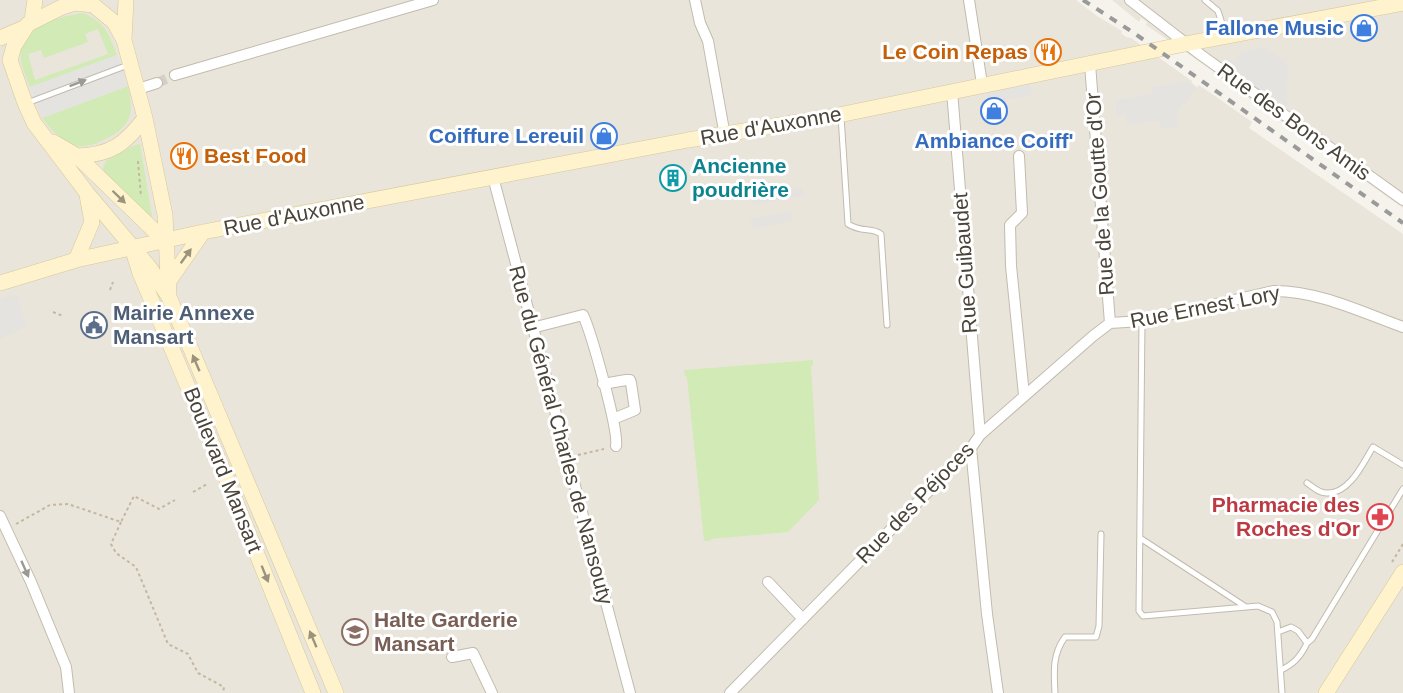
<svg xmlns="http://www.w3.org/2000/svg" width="1403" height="693" font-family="Arial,sans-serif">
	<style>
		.residential { fill: #eae5da }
		.green { fill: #d2eab5; fill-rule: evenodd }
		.parking { fill: #e5e3e0 }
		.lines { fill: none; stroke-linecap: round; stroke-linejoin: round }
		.street-tunnel { stroke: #d4d0c8; stroke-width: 10; stroke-dasharray: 10 5; stroke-linecap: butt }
		.lane-casing { stroke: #c2bbae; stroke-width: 7 }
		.street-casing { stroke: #c2bbae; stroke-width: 12 }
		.secondary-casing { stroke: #d6c79b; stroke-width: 16 }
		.path { stroke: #c4b79f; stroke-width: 2; stroke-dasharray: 3 3; stroke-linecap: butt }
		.lane { stroke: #fff; stroke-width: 5 }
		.street { stroke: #fff; stroke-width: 10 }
		.secondary { stroke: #fff3cd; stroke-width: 15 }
		.rail { stroke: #9a9a9a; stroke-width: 4; stroke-dasharray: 8 8; stroke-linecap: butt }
		.oneway { fill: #9c9892 }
		.oneway2 { fill: #9c937c }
		.labels { text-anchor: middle; stroke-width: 6; stroke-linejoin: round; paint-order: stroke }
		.shop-label { font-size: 21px; font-weight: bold; fill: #366cbe; stroke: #fff; text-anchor: end }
		.food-label { font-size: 21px; font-weight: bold; fill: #c56008; stroke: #fff; text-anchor: end }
		.street-label { font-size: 21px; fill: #4b4439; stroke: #fff }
		.culture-label { font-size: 21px; font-weight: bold; fill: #0d838f; stroke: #fff; text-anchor: start }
		.service-label { font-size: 21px; font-weight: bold; fill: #4e5e75; stroke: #fff; text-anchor: start }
		.health-label { font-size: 21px; font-weight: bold; fill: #be3a42; stroke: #fff; text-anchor: end }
		.education-label { font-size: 21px; font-weight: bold; fill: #785e54; stroke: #fff; text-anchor: start }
	</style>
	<rect width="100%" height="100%" fill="#f6f3ec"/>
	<path class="residential" d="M0,0H1076L1097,16L1122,31L1121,33L1126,37L1131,38L1192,81V83L1197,87L1199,85L1252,122L1249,128L1403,234V693H0Z
		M1112,0H1403V208L1216,75L1218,72L1212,68L1210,69L1146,25L1147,22L1141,18L1139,22Z"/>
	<path class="green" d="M83,13C105,22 109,34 117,55L30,87C27,78 22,69 21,60C17,27 58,17 83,13ZM98,29L108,54L35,80L28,54L41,50L44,58L88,42L85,34Z
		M128,86C135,116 130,129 101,141C93,145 83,148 74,145C61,141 50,128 42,118Z
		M140,144L152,216L151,218L104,172L103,167L107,160C117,156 131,145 140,144Z
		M813,360V366H811L819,500L788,532L710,539L711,541H704L687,377L685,376L684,370Z"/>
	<path class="parking" d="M1265,47L1288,64L1287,111L1222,65L1228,57L1234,62L1241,53Z
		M117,55L128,86L42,118L30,87Z
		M1186,81L1197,89L1178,111V128L1161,129L1159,121L1127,125L1125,115H1116V100L1152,93V87Z
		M1030,84L1031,95L989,103L985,92Z
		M802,187L804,196L753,205L751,196Z
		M792,211V221L753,229L751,218Z
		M17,294L27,327L0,339V300Z"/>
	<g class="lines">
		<path class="street-tunnel" d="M157,83L175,75"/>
		<defs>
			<path id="lane" d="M1205,0L1218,11L1226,36
				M27,103L128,65
				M841,116L848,224C862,233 871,227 881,234L887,325
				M1142,321L1139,611L1143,616L1258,606L1272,612L1277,622L1282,693
				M1307,483C1313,487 1320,494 1328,493C1350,493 1363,463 1373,447L1403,465
				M1140,538L1246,607
				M1278,632L1291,627L1298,631L1307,643C1301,656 1294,664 1281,670
				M1307,643L1312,639L1403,489
				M1055,693C1054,672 1052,655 1065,637H1096L1099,626L1101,534"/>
			<path id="street" d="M695,0L700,23L708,41L725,136
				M969,0L982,84
				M1130,0L1201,55L1403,200
				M1090,64L1110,323
				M175,75L433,0
				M138,89L157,83
				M952,91L980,435
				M1019,156L1022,213L1010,225L1011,266L1024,395
				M493,177L630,693
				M1110,323L1142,321L1274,291C1319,291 1361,312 1403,327
				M532,328L583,315C591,332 619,430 616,446
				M603,384L626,380H630L631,383L635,410L613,419
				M971,448L987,614L998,693
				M0,516L31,582L66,667L69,693
				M768,582L803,619
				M452,657L473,653L492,693
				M730,693L971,448L980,435L1093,336L1110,323"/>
			<path id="secondary" d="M32,20L35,0
				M0,38L24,28
				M124,40L126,0
				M53,142L77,156L165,241
				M77,156C111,155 125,144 145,118
				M134,254L140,273L225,475L313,693
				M76,260L92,222L87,195
				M169,281L203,232
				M0,283L76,260L203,232L688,140L829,117L1185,44L1403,3
				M169,297L165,215L145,118L124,40L114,22L93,5L75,3L62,7L28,24L14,46L10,60L25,103L34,123L87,193L150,268L169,297L336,693
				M1326,693L1403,572"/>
		</defs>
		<use href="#lane" class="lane-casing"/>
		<use href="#street" class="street-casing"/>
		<use href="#secondary" class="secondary-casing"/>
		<path class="path" d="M138,161L141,197
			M110,290L113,282
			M53,312L63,316
			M578,455L604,449
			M193,492L207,484
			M121,522L111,544L116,553L136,567L168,644L188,654L198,673L224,687L223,693
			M16,524L50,505L68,504L121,522L134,496L159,509L175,500
			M1392,562L1403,544"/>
		<use href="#lane" class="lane"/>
		<use href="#street" class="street"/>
		<use href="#secondary" class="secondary"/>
		<path class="rail" d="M1083,0L1134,33L1403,223"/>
	</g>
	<defs><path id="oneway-solid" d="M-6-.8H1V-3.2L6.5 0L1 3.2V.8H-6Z" transform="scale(1.5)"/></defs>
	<g class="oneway">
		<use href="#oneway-solid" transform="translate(78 83) rotate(-21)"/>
		<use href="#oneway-solid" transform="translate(25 569) rotate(66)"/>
	</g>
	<g class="oneway2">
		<use href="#oneway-solid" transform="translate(119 197) rotate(44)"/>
		<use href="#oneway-solid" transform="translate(186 256) rotate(-54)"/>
		<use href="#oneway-solid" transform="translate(196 363) rotate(-113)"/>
		<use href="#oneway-solid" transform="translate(265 574) rotate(68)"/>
		<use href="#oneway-solid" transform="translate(313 639) rotate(-113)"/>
	</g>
	<defs>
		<symbol id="shop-ring" viewBox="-11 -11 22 22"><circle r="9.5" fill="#fff" stroke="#3f7fe0" stroke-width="1.5"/><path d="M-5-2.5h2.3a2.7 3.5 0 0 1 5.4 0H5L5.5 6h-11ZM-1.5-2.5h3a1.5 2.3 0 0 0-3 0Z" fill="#3f7fe0"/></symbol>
		<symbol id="restaurant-ring" viewBox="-11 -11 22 22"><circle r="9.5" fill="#fff" stroke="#e8710a" stroke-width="1.5"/><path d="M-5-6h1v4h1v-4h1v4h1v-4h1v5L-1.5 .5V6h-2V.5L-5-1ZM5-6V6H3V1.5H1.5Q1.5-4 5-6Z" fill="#e8710a"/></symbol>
		<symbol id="building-ring" viewBox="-11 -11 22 22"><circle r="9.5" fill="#fff" stroke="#0f9aa8" stroke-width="1.5"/><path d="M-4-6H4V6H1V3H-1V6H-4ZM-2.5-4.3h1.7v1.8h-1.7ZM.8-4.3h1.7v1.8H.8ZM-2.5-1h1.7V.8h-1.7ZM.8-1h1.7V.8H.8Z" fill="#0f9aa8"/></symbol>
		<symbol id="civic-ring" viewBox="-11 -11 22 22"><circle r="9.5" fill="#fff" stroke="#5c6f8a" stroke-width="1.5"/><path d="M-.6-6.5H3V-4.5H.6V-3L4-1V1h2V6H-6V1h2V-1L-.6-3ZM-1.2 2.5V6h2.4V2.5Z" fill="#5c6f8a"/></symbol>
		<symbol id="pharmacy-ring" viewBox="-11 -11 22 22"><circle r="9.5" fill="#fff" stroke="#e0444e" stroke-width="1.5"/><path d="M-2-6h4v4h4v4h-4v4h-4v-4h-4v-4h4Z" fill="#e0444e"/></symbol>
		<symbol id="school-ring" viewBox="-11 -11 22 22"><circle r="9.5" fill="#fff" stroke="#8d6e63" stroke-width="1.5"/><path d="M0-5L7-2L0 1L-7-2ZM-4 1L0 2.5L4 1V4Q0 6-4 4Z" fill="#8d6e63"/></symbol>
	</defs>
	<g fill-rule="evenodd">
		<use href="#shop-ring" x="1349" y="13" width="30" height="30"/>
		<use href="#restaurant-ring" x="1033" y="37" width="30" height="30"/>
		<use href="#shop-ring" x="979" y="96" width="30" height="30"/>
		<use href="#shop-ring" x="589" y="121" width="30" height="30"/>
		<use href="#restaurant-ring" x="169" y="141" width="30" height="30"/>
		<use href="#building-ring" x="658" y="163" width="30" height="30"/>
		<use href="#civic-ring" x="79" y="310" width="30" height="30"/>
		<use href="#pharmacy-ring" x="1365" y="502" width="30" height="30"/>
		<use href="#school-ring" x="340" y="617" width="30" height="30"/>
	</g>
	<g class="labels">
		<g class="shop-label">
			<text x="1344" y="35">Fallone Music</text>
			<text x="584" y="143">Coiffure Lereuil</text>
			<text x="994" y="148" text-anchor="middle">Ambiance Coiff'</text>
		</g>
		<g class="food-label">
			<text x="1028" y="59">Le Coin Repas</text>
			<text x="204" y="163" text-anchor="start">Best Food</text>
		</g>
		<g class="street-label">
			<text transform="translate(1294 122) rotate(36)" y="7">Rue des Bons Amis</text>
			<text transform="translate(771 126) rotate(-10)" y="7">Rue d'Auxonne</text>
			<text transform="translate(1100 194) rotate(-94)" y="7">Rue de la Goutte d'Or</text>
			<text transform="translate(294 215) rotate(-11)" y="7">Rue d'Auxonne</text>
			<text transform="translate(965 263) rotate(-94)" y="7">Rue Guibaudet</text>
			<text transform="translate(1205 307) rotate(-11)" y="7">Rue Ernest Lory</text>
			<text transform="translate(561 435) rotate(75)" y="7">Rue du Général Charles de Nansouty</text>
			<text transform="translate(223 470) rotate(68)" y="7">Boulevard Mansart</text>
			<text transform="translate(915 503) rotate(-46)" y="7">Rue des Péjoces</text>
		</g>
		<g class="culture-label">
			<text x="692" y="173">Ancienne<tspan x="692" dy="24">poudrière</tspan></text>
		</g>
		<g class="service-label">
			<text x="113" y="320">Mairie Annexe<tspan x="113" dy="24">Mansart</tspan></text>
		</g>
		<g class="health-label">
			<text x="1360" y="512">Pharmacie des<tspan x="1360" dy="24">Roches d'Or</tspan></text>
		</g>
		<g class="education-label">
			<text x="374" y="627">Halte Garderie<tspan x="374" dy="24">Mansart</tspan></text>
		</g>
	</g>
</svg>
